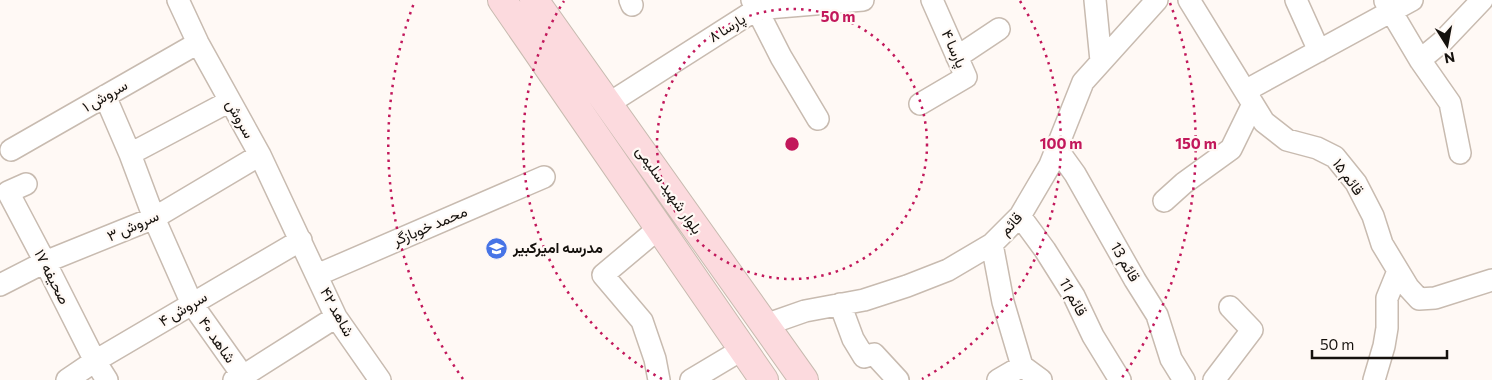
<svg xmlns="http://www.w3.org/2000/svg" width="1492" height="380" font-family="Commissioner,Vazirmatn,sans-serif">
	<style>
		.lines { fill: none; stroke-linecap: round; stroke-linejoin: round }
		.minor-casing { stroke: #c8bbb0; stroke-width: 24 }
		.secondary-casing { stroke: #c8bbb0; stroke-width: 30 }
		.minor { stroke: #fff; stroke-width: 21 }
		.secondary { stroke: #fcdade; stroke-width: 28 }
		.ring { fill: none; stroke: #c2185b; stroke-width: 2.5; stroke-dasharray: 2.5 5 }
		.labels { text-anchor: middle; stroke-width: 4.5; stroke-linejoin: round; paint-order: stroke }
		.street-label { font-size: 15px; fill: #15110d; stroke: #fff9f5 }
		.poi-label { font-size: 15px; font-weight: bold; fill: #15110d; stroke: #fff9f5; text-anchor: start }
		.centre { fill: #c2185b; stroke: #fff9f5; stroke-width: 2.5 }
		.ring-label { font-size: 15px; text-anchor: middle; font-weight: bold; fill: #c2185b; stroke: #fff9f5; stroke-width: 4.5; stroke-linejoin: round; paint-order: stroke }
	</style>
	<rect width="100%" height="100%" fill="#fff9f5"/>
	<g class="lines">
		<defs>
			<path id="minor" d="M178,0L198,43L260,155L336,317L380,380
				M630,0L632,5
				M752,0L781,57L818,119
				M1095,0L1101,61
				M1189,0L1264,122L1287,140L1317,148L1335,157L1356,183L1373,216L1382,244L1408,287L1419,299L1435,298L1492,280
				M1296,0L1319,51
				M1385,1L1420,60L1450,103L1460,153
				M957,57L999,29
				M1420,60L1443,41L1482,0
				M1245,91L1412,0
				M105,96L130,154L154,218L192,304L243,376L244,380
				M608,104L757,9L863,0
				M920,104L966,77L932,0
				M1057,149L1075,174L1135,280L1157,315L1171,359L1184,380
				M11,150L198,43
				M130,154L230,101
				M26,184L8,192L45,262L95,361L107,380
				M1164,201L1184,183L1231,149L1253,104
				M1020,216L1045,250L1074,296L1093,336L1120,380
				M992,244L1003,302L1022,366
				M317,275L544,177
				M0,285L45,262L154,218L260,155
				M840,304L853,339L864,357L874,354L898,380
				M765,325L805,311L864,300L907,286L948,270L992,244L1020,216L1050,165L1083,82L1157,0
				M67,380L95,361L301,240
				M234,380L243,376L336,317
				M659,380L655,359L642,321L603,275L659,228
				M691,380L743,349
				M998,380L1022,366L1041,380
				M1214,380L1252,330L1230,307
				M1374,380L1384,346L1387,328V298L1398,271"/>
			<path id="secondary" d="M502,0L764,380
				M534,0L804,380"/>
		</defs>
		<use href="#minor" class="minor-casing"/>
		<use href="#secondary" class="secondary-casing"/>
		<use href="#minor" class="minor"/>
		<use href="#secondary" class="secondary"/>
	</g>
	<g class="ring">
		<circle cx="792" cy="144" r="135"/>
		<path d="M662 379A269 269 0 0 1 564 1M1020 1A269 269 0 0 1 922 379"/>
		<path d="M463 379A404 404 0 0 1 414 3M1170 3A404 404 0 0 1 1121 379"/>
	</g>
	<defs>
		<symbol id="school-disc" viewBox="-11 -11 22 22"><circle r="9.5" fill="#4774e6" stroke="#fff9f5"/><path d="M0-5L7-2L0 1L-7-2ZM-4 1L0 2.5L4 1V4Q0 6-4 4Z" fill="#fff"/></symbol>
	</defs>
	<g fill-rule="evenodd">
		<use href="#school-disc" x="484" y="236" width="25" height="25"/>
	</g>
	<g class="labels">
		<g class="street-label">
			<text transform="translate(727 28) rotate(-32)" y="5">پارسا ۸</text>
			<text transform="translate(954 49) rotate(66)" y="5">پارسا ۴</text>
			<text transform="translate(105 96) rotate(-30)" y="5">سروش ۱</text>
			<text transform="translate(240 119) rotate(61)" y="5">سروش</text>
			<text transform="translate(1348 177) rotate(54)" y="5">قائم ۱۵</text>
			<text transform="translate(669 190) rotate(55)" y="5">بلوار شهید سلیمی</text>
			<text transform="translate(1011 224) rotate(-47)" y="5">قائم</text>
			<text transform="translate(133 226) rotate(-24)" y="5">سروش ۳</text>
			<text transform="translate(430 226) rotate(-23)" y="5">محمد خوبازگر</text>
			<text transform="translate(1125 262) rotate(60)" y="5">قائم 13</text>
			<text transform="translate(52 277) rotate(63)" y="5">صحیفه ۱۷</text>
			<text transform="translate(1073 297) rotate(61)" y="5">قائم 11</text>
			<text transform="translate(183 309) rotate(-31)" y="5">سروش ۴</text>
			<text transform="translate(337 312) rotate(61)" y="5">شاهد ۴۲</text>
			<text transform="translate(217 340) rotate(55)" y="5">شاهد ۴۰</text>
		</g>
		<g class="poi-label">
			<text x="513" y="253">مدرسه امیرکبیر</text>
		</g>
	</g>
	<circle cx="792" cy="144" r="8" class="centre"/>
	<g class="ring-label">
		<text x="838" y="22">50 m</text>
		<text x="1061" y="149">100 m</text>
		<text x="1196" y="149">150 m</text>
	</g>
	<g transform="translate(1447 45) rotate(169)" stroke="#fff9f5" stroke-width="4" paint-order="stroke">
	<path d="M0-4L9 19L0 12L-9 19Z" fill="#15110d"/>
	<text y="-8" font-size="14" font-weight="bold" text-anchor="middle" fill="#15110d">N</text>
	</g>
	<path d="M1312 350v8h135v-8" fill="none" stroke="#15110d" stroke-width="2.5"/>
	<text x="1320" y="350" font-size="15" fill="#15110d" stroke="#fff9f5" stroke-width="4" paint-order="stroke">50 m</text>
</svg>
